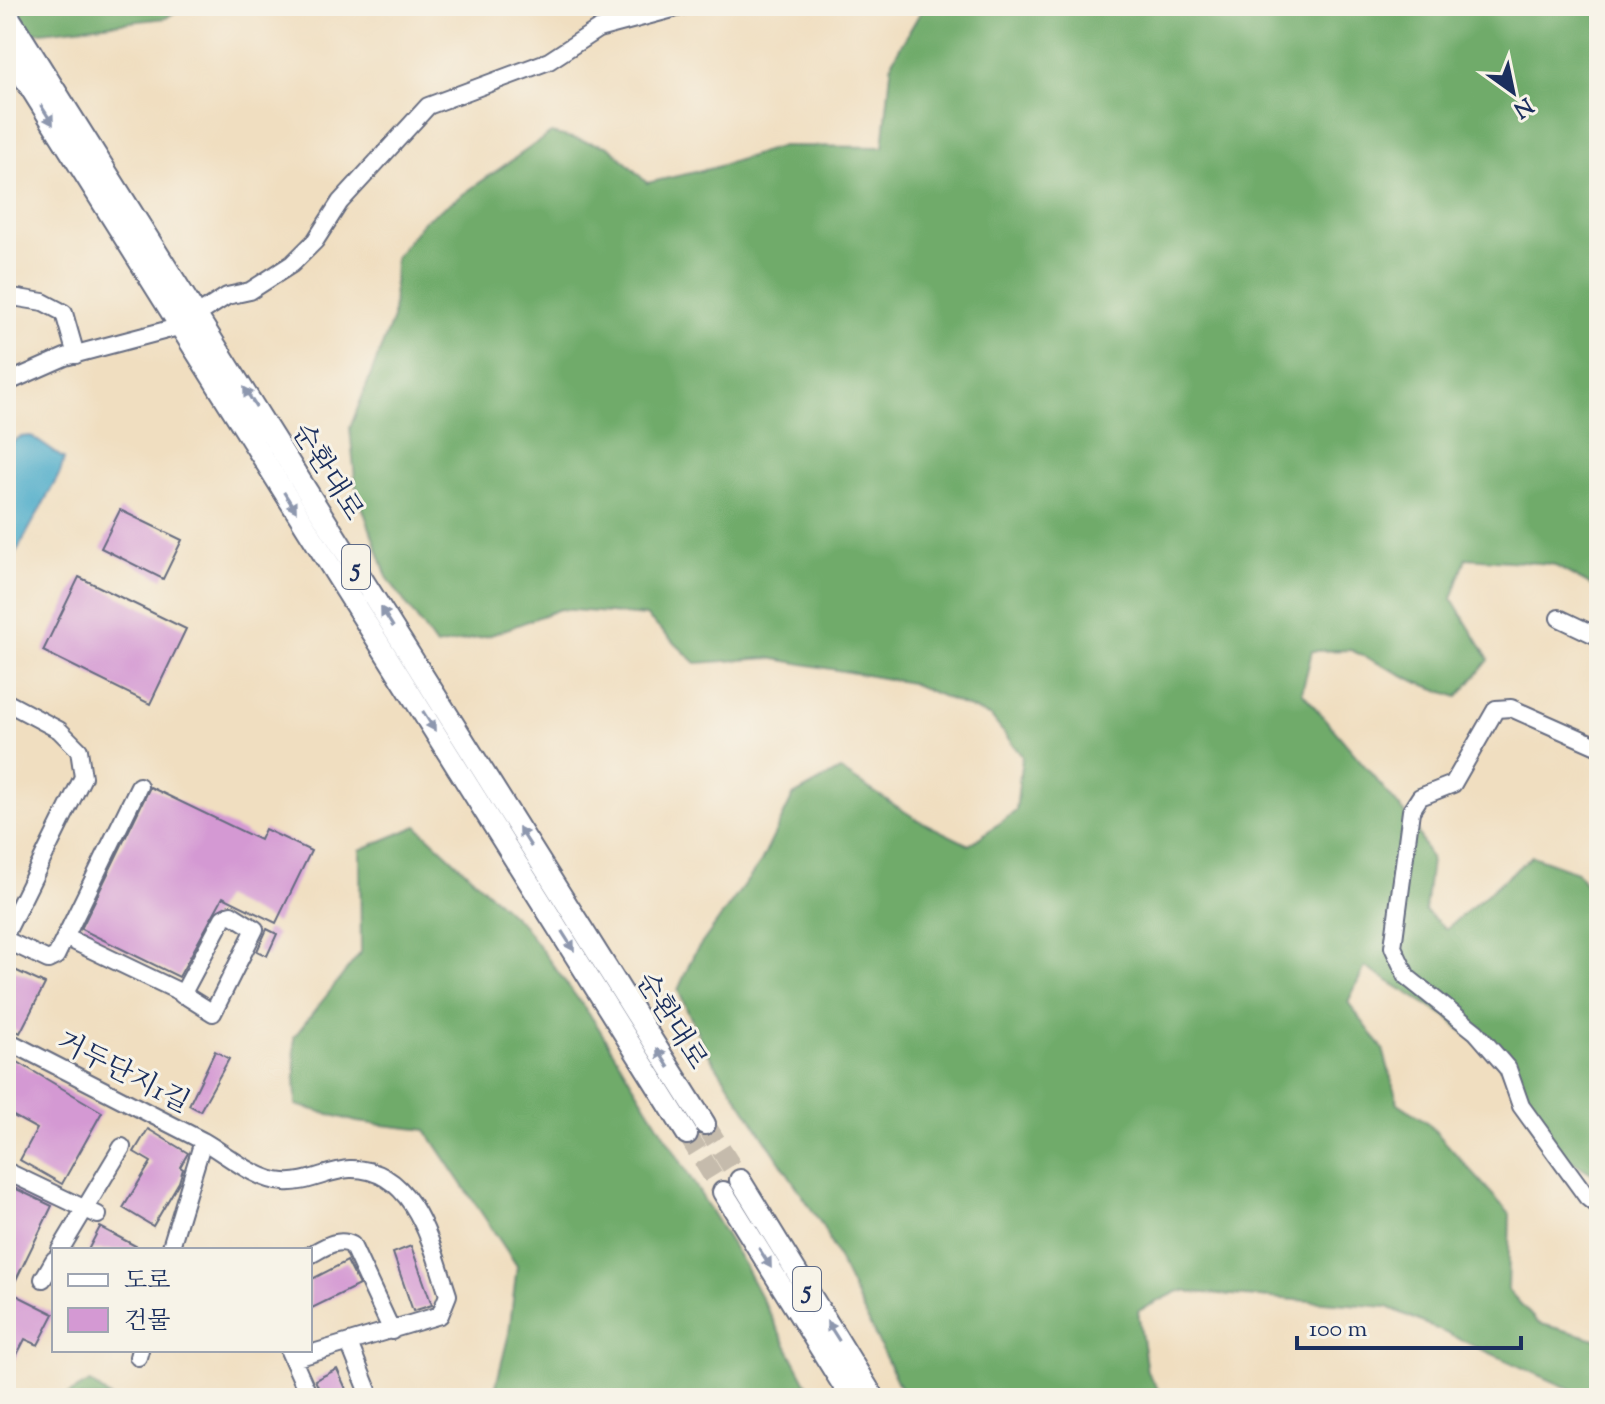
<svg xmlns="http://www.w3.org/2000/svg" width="1605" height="1404" font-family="'Sorts Mill Goudy','Noto Serif KR',serif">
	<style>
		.forest { fill: #70ab6a; stroke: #466d64; stroke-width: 2 }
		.water { fill: #4aaac9; stroke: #326c94; stroke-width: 2 }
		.building { fill: #d499d3 }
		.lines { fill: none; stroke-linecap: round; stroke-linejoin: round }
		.major-tunnel { stroke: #c5bbac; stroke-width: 20; stroke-dasharray: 20 10; stroke-linecap: butt }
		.minor-casing { stroke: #666c80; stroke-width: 20 }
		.major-casing { stroke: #666c80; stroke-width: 24 }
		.minor { stroke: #fff; stroke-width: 16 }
		.major { stroke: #fff; stroke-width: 20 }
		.oneway { fill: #8d97ae }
		.labels { text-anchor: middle; stroke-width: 6; stroke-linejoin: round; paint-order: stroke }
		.shield { fill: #f7f3e8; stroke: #5d6a87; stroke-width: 2 }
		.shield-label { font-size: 26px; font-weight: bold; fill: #1b2f5e }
		.street-label { font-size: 28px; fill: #1b2f5e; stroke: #f7f3e8 }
	</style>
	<rect width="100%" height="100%" fill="#f7f3e8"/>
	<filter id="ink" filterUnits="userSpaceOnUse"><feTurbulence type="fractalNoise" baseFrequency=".0125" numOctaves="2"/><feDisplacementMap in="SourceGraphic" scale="16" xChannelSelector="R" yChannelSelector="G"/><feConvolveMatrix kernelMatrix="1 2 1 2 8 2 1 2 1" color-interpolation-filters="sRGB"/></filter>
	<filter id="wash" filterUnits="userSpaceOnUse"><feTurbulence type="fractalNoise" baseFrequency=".006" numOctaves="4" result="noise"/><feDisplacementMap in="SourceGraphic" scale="32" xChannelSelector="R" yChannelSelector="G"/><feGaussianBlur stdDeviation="1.8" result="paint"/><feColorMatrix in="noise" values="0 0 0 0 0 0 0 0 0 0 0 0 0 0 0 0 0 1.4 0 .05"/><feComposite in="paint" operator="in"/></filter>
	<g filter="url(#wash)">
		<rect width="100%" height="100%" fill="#f0dec0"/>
		<path class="forest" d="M6,6H184L166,18L6,36Z
			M924,6H1599V590L1552,564L1466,558L1452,599L1489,660L1458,697L1419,683L1351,650L1312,651L1302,692L1414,824L1431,860L1425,911L1446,929L1532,856L1577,872L1599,903V1177L1562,1156L1499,1064L1447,1017L1365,967L1348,1002L1383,1049L1398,1103L1427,1122L1510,1214L1508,1290L1538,1323L1599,1340V1398H1590L1388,1307L1179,1291L1138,1311L1147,1372L1164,1398H905L822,1225L704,1047L678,990L694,954L761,862L793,796L840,770L918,820L969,845L1016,811L1022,756L991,717L911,683L769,658L696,663L646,616L560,609L488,636L436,646L387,577L356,489L350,428L393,318L395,258L423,222L551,133L610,147L647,183L713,168L782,146L883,147L892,61Z
			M417,826L523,925L595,1022L744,1265L814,1398H493L509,1333L517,1266L426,1130L357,1122L296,1105L294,1037L361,952L360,850Z
			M90,1382L111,1398H62Z"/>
		<path class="water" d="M31,436L64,459L60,473L6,571V447L20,437Z"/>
		<g id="blocks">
			<path class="building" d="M120,510L182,540L163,579L101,548Z
				M79,577L186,629L150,704L43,651Z
				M150,787L260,840L265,829L311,851L276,923L223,897L179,977L81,929Z
				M267,929L277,934L267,956L257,951Z
				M6,966L45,984L20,1033L6,1026Z
				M215,1051L229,1059L200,1111L189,1105Z
				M6,1055L102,1112L62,1184L20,1160L37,1129L6,1112Z
				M148,1129L188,1153L180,1167L183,1169L179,1182L153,1226L123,1208L151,1162L134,1152Z
				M6,1184L52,1206L10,1292L54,1314L38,1345L25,1339L6,1376Z
				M100,1227L143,1250H88Z
				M411,1246L432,1305L413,1311L393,1253Z
				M347,1261L359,1285L310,1309V1280Z
				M337,1369L350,1398H323L315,1380Z"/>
		</g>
	</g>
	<g filter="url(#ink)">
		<use href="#blocks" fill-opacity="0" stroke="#666c80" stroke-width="2"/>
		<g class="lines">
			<path class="major-tunnel" d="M705,1124L740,1180
				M687,1134L723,1192"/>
			<defs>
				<path id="minor" d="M6,296L43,302L64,313L76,355
					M6,383L65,357L178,327L227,296L250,291L292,264L315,241L340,202L428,106L549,61L598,29L684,6
					M1559,618L1599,637
					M6,702L59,730L79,750L83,777L6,933
					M1599,747L1511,708L1496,709L1453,784L1420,797L1411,811L1393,947L1407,977L1476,1032L1508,1069L1521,1106L1587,1197L1599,1207
					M65,937L178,991L213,1013L255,929L231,914L223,918L182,995
					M6,940L48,960L56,956L139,786
					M6,1040L203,1141L170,1250
					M203,1141C226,1154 257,1181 284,1182C307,1184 328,1170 350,1169C415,1167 432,1247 448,1295L440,1315L293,1359
					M6,1171L98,1215
					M60,1250L122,1147
					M310,1255C323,1248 338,1237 352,1245L392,1331
					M43,1279L54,1260
					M349,1343L371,1398
					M289,1351L310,1398
					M138,1357L140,1350"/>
				<path id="major" d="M6,12L705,1124
					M6,49L687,1134
					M740,1180L874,1398
					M723,1192L851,1398"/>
			</defs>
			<use href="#minor" class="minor-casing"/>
			<use href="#major" class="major-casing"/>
			<use href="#minor" class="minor"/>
			<use href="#major" class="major"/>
		</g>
		<defs><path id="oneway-solid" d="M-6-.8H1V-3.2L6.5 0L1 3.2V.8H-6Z" transform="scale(2)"/></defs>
		<g class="oneway">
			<use href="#oneway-solid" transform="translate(47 115) rotate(58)"/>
			<use href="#oneway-solid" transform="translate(250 397) rotate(-122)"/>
			<use href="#oneway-solid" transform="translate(290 502) rotate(58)"/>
			<use href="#oneway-solid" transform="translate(387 617) rotate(-122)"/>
			<use href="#oneway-solid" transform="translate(429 721) rotate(58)"/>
			<use href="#oneway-solid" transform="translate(525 837) rotate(-122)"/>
			<use href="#oneway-solid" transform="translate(568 941) rotate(58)"/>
			<use href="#oneway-solid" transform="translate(663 1058) rotate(-122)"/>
			<use href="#oneway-solid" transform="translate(765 1258) rotate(58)"/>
			<use href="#oneway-solid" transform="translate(833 1331) rotate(-122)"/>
		</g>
	</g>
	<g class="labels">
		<g class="shield">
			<rect x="342" y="545" width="28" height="44" rx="6"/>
			<rect x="793" y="1267" width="28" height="44" rx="6"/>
		</g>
		<g class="shield-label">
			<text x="356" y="576">5</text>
			<text x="807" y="1298">5</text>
		</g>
		<g class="street-label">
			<text transform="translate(329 471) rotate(58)" y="10">순환대로</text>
			<text transform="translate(673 1020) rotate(58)" y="10">순환대로</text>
			<text transform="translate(124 1071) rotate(27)" y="10">거두단지1길</text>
		</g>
	</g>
	<rect width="1605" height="1404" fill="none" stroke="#f7f3e8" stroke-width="32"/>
	<rect x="52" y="1248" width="260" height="104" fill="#f7f3e8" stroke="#9fa5b1" stroke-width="2"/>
	<rect x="68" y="1274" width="40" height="12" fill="#ffffff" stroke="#9fa5b1" stroke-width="2"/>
	<text x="124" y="1288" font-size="24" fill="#1b2f5e">도로</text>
	<rect x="68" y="1308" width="40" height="24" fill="#d499d3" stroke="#9fa5b1" stroke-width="2"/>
	<text x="124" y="1328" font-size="24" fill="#1b2f5e">건물</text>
	<g transform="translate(1513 92) rotate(147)" stroke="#f7f3e8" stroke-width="6" paint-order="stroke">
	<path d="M0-6L14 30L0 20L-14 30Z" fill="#1b2f5e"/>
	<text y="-12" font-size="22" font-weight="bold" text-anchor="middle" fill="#1b2f5e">N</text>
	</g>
	<path d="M1297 1336v12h224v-12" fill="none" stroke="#1b2f5e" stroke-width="4"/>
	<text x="1309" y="1336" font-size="24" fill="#1b2f5e" stroke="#f7f3e8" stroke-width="6" paint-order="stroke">100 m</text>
</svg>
